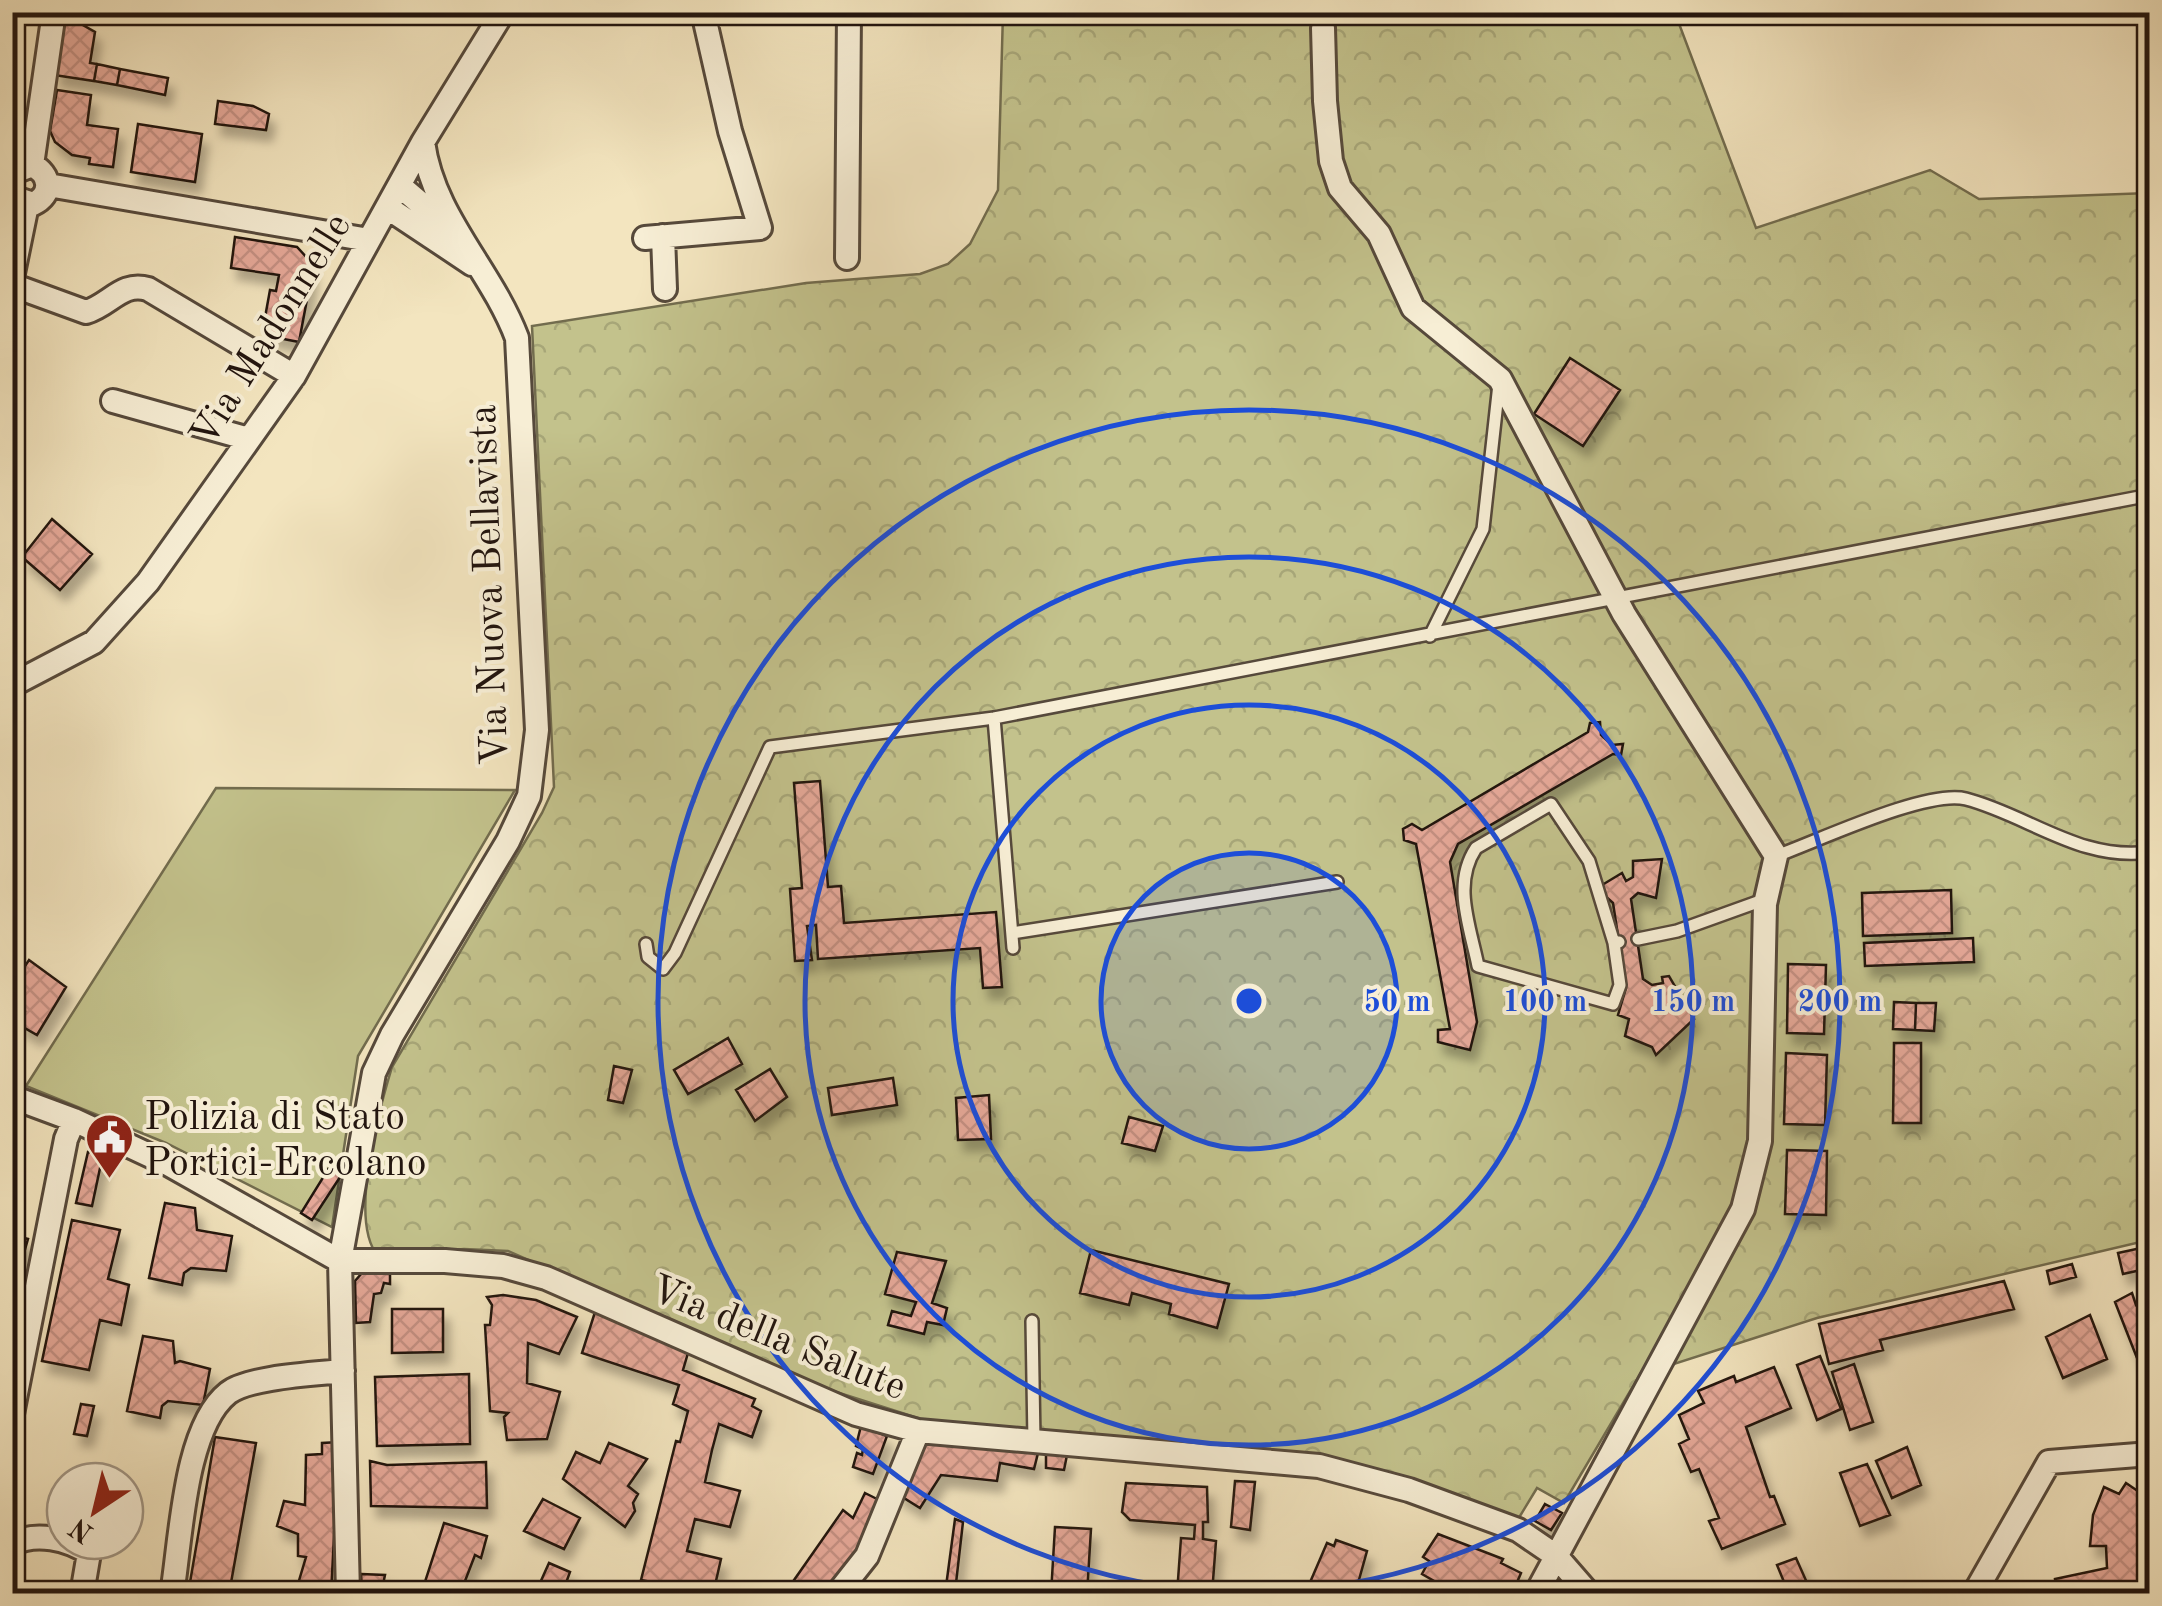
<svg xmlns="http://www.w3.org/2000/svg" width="2162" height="1606" font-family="'Old Standard TT',serif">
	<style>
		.green { fill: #c3c28c; stroke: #726c4e; stroke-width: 2.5 }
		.park { fill: url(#park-crowns); stroke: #726c4e; stroke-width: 2.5 }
		.building { fill: url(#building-cross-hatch); stroke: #22150f; stroke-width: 2.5; filter: url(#shadow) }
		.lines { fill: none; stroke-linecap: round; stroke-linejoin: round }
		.lane-casing { stroke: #56493b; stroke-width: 16 }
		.street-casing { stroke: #56493b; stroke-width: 28 }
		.lane { stroke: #f7eed5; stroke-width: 11 }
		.street { stroke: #f7eed5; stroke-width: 22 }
		.ring { fill: none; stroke: #1d4ed8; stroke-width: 5 }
		.labels { text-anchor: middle; stroke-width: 8; stroke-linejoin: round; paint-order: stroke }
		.street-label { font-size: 40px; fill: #22150f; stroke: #f7eed5 }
		.poi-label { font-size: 40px; fill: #22150f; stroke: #f7eed5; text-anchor: start }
		.centre { fill: #1d4ed8; stroke: #f7eed5; stroke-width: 5 }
		.ring-label { font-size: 30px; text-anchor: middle; font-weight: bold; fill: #1d4ed8; stroke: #f7eed5; stroke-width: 8; stroke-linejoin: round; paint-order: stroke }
	</style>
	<defs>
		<pattern id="park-crowns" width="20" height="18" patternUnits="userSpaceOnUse" patternTransform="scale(2.5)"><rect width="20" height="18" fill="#c3c28c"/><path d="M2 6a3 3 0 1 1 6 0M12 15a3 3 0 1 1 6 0" fill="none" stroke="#a7a678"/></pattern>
		<pattern id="building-cross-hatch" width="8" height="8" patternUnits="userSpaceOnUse" patternTransform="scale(2.5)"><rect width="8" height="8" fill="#e5a898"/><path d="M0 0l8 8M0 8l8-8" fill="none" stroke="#c49082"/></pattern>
		<filter id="shadow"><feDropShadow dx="6" dy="11" stdDeviation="5" flood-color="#0004"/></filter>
	</defs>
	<rect width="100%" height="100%" fill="#f3e5bf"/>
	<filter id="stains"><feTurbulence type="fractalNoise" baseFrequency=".002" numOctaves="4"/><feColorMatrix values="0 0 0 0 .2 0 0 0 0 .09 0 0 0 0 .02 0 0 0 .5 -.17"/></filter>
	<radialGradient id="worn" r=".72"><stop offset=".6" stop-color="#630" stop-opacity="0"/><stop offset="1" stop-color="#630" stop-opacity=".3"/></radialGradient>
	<path class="green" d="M216,788L515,790L358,1056L332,1227L166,1143L26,1086Z"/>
	<path class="park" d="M1003,13H1675L1756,228L1930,170L1979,199L2149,193V1240L1817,1318L1674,1364L1652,1354L1564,1503L1537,1488L1517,1521L1377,1471L1278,1451L924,1420L808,1383L508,1251L464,1249L378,1256C348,1221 379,1110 392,1067L542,813L554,787L532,326L806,283L920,274L948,264L970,244L998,190Z"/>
	<path class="building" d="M65,15L95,32L90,63L97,64L94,81L54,75Z
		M97,64L120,69L117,85L94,81Z
		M120,69L168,78L165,95L117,85Z
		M57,90L91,95L87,125L118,129L113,167L89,164L90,158L72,155L55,142L50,131Z
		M218,101L253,106L269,114L266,130L215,124Z
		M138,124L202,134L195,182L131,172Z
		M235,237L297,247L309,260L311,278L299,342L268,336L270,325L264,323L270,290L276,291L279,275L231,268Z
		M1570,358L1620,390L1583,446L1534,414Z
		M52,519L92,554L60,590L22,557Z
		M1600,722L1601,735L1612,745L1623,744L1621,755L1613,754L1458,844L1450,862L1477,1022L1470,1050L1438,1042V1030L1450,1029L1416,844L1404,840L1403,829L1412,824L1422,830L1588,732L1590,723Z
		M820,781L828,887L841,886L844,923L996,912L1002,987L983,988L980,948L818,959L816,925L807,926L812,960L795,961L790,889L802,888L794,783Z
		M1662,859L1656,898L1638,893L1631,899L1643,979L1652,985L1663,983L1662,977L1669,976L1694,1019L1656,1055L1652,1047L1625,1036L1629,1019L1618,1015L1626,988L1613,903L1604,895L1602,885L1622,873L1626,881L1633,877V861Z
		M1951,890L1952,933L1863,936L1862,893Z
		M1973,938L1974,962L1865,966L1864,943Z
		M29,960L66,987L37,1035L16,1023L25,1011L16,992L22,980L17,978Z
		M1788,964L1826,965L1824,1034L1787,1033Z
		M1894,1002L1916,1003L1915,1030L1893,1029Z
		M1916,1003H1936L1934,1031L1915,1030Z
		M728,1038L742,1064L688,1094L674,1070Z
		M1894,1043H1921V1123H1893Z
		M1786,1053L1827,1055L1825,1125L1784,1124Z
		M614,1066L632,1070L623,1103L608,1100Z
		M770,1069L787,1097L755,1121L736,1090Z
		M893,1078L897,1105L832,1115L828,1088Z
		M989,1095L991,1139L958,1140L956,1098Z
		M1129,1117L1163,1126L1155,1151L1122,1143Z
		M1787,1150L1827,1151L1826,1215L1785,1214Z
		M88,1152L103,1154L92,1206L76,1203Z
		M332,1163L344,1171L312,1220L301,1213Z
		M165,1203L195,1208L197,1230L232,1236L226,1271L191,1268L184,1273L182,1285L149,1278Z
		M72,1220L120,1230L108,1279L129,1285L121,1325L100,1320L89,1370L42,1361Z
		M12,1235L28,1239L22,1260L12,1257Z
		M2150,1246V1268L2123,1274L2118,1253Z
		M1091,1250L1229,1284L1217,1328L1169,1314L1171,1304L1132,1293L1129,1305L1080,1293Z
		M897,1252L946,1261L932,1303L947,1308L943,1325L927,1322L924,1334L888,1325L892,1311L911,1316L916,1302L885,1294Z
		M2072,1264L2076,1277L2050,1284L2047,1271Z
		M362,1273L390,1274V1284L384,1283L381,1293L374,1294L370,1322L356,1323L355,1281Z
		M2004,1281L2014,1309L1880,1340L1883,1350L1829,1364L1819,1324Z
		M2132,1293L2136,1305L2150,1299V1352L2137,1358L2115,1302Z
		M503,1295L536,1300L577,1317L559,1354L528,1343L527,1383L560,1392L547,1439L507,1440L504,1417L508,1413L490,1411L485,1325H490L492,1305L487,1297Z
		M392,1309H443V1352L392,1353Z
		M595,1312L688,1353L683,1370L755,1399L752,1406L761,1411L752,1437L719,1424L712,1450L705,1482L740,1491L730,1527L695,1519L687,1551L721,1559L713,1594L641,1580L676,1441L680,1442L688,1411L673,1404L679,1385L582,1353Z
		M2090,1315L2107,1359L2063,1378L2046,1337Z
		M143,1336L173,1341L175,1363L180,1361L210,1369L203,1405L168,1401L162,1406L160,1418L127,1411Z
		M1820,1356L1841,1409L1817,1420L1797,1365Z
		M1854,1364L1873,1422L1850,1430L1832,1372Z
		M1774,1367L1791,1408L1746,1427L1770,1497L1774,1496L1785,1524L1722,1549L1709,1521L1719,1518L1699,1469L1691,1472L1679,1444L1689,1439L1679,1415L1704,1403L1698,1391L1734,1376L1736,1382Z
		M469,1374L470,1444L377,1446L375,1377Z
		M81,1404L94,1406L87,1436L74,1434Z
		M861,1426L887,1436L873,1474L853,1467L857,1453L862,1455L863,1449L856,1446Z
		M215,1437L256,1443L229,1594H188Z
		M339,1442L331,1594H295L306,1557L298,1556V1534L277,1526L284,1501L305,1505L306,1455L322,1454V1443Z
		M609,1443L647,1459L628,1486L638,1494L633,1503L635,1511L625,1527L563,1479L576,1452L600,1463Z
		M924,1443L1038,1453L1034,1469L1000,1463L997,1481L941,1475L920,1508L896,1493Z
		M1907,1447L1921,1485L1892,1498L1876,1461Z
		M1046,1453L1067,1455L1064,1470L1046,1468Z
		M370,1461L387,1465L486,1462L487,1508L371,1506Z
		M1867,1464L1890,1515L1860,1526L1840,1473Z
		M1235,1481L1255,1482L1250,1530L1231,1527Z
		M1126,1483L1207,1487L1208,1522H1203V1539L1216,1541L1212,1594H1177L1181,1538L1194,1539L1195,1525L1130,1520L1122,1512Z
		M2126,1483L2148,1498L2138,1538L2143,1594H2057L2055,1579L2107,1568L2106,1546H2090L2093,1515L2104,1487L2119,1494Z
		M865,1493L879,1500L860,1547L836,1581L825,1594L812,1589L808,1593L792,1583L843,1510L853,1518Z
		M543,1499L580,1518L564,1549L524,1531Z
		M1545,1504L1562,1513L1551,1530L1535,1521Z
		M955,1519L963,1522L955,1592L945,1594Z
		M444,1523L487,1536L481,1558L475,1555L460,1594L423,1588Z
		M1055,1527L1091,1529L1087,1594H1051Z
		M1438,1534L1503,1559L1501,1563L1521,1573L1512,1594H1457L1422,1574L1429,1561L1423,1557Z
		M1336,1540L1367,1551L1355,1594H1305L1327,1543L1334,1546Z
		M1796,1558L1812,1594H1789L1777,1565Z
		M549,1563L570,1572L562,1594L536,1592Z
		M361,1574L385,1575L381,1594H362Z"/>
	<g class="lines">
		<defs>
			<path id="lane" d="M1430,636L1483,529L1499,384
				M994,718L1013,948
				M1776,856C1818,841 1927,789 1966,799C2028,815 2081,862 2150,852
				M1012,933L1337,882
				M1638,939L1677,931L1766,899
				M1614,943L1620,985L1613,1004L1478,966C1470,926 1452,884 1476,848L1551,804L1589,861L1614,943L1619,942
				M646,944L648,957L663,969L675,953L770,747L994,718L2150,495
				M1032,1321L1034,1441"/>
			<path id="street" d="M1323,28L1325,101L1331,161L1340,188L1379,234L1413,308L1500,379L1624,614L1776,856L1765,904L1760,1141L1743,1209L1536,1594
				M32,165L54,12
				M12,173L32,165C51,174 53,195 33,204L12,197
				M48,185L369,240
				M400,186L447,226
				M388,208L472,264
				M663,236L665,289
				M645,238L760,228L730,131L705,21L715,12
				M847,258L849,12
				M12,278L27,205
				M12,285L86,312C110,305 122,281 148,289L294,376
				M113,401L249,439
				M12,685L94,642L148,582L294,376L423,142L503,12
				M12,1097L74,1120L168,1164L340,1261H445L503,1266L546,1278L856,1414L918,1431L1319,1466L1409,1490L1518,1530L1556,1556L1589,1594
				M12,1414L66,1139L74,1120
				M12,1544C36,1531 68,1539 89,1553L82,1594
				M172,1594C181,1540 184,1428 228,1393C248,1377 315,1374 343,1371
				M348,1594L340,1261L374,1073L392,1035L508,841L529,796L537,730L517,338C491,269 433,217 423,142
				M837,1594L867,1556L918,1431
				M1974,1594L2049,1462L2150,1454"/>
		</defs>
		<use href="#lane" class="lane-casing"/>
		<use href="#street" class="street-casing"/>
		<use href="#lane" class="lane"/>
		<use href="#street" class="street"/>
	</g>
	<circle cx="1249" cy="1001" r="148" fill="#1d4ed8" fill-opacity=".12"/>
	<g class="ring">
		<circle cx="1249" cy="1001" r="148"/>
		<circle cx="1249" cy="1001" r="296"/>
		<circle cx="1249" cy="1001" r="444"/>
		<circle cx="1249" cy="1001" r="591"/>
	</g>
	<defs>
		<symbol id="civic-pin" viewBox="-11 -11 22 30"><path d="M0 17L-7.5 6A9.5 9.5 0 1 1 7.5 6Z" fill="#8f2418" stroke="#f7eed5"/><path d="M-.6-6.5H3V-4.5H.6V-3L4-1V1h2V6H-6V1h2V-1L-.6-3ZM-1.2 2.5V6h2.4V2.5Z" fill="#fff"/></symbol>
	</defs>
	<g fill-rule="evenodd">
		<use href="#civic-pin" x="82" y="1110" width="55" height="75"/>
	</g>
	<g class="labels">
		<g class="street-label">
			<text transform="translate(269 329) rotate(-58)" y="14">Via Madonnelle</text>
			<text transform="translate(487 585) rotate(-92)" y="14">Via Nuova Bellavista</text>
			<text transform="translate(779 1336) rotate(22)" y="14">Via della Salute</text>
		</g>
		<g class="poi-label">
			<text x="144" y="1129">Polizia di Stato<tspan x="144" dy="46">Portici-Ercolano</tspan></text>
		</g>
	</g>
	<circle cx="1249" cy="1001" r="15" class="centre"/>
	<g class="ring-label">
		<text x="1397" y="1011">50 m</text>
		<text x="1545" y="1011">100 m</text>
		<text x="1693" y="1011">150 m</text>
		<text x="1840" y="1011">200 m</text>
	</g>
	<rect width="2162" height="1606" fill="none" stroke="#f3e5bf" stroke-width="50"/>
	<rect x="15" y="15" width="2132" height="1576" fill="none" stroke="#22150f" stroke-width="5"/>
	<rect x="25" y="25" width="2112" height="1556" fill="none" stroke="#22150f" stroke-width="2.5"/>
	<g transform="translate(95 1511) rotate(215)"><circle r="48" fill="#f7eed5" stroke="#a29786" stroke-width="2.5"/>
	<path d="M0-8L18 38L0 25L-18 38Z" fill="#8f2418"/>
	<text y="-15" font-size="28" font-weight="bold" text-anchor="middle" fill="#22150f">N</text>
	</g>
	<rect width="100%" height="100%" filter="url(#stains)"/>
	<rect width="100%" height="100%" fill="url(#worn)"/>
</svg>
